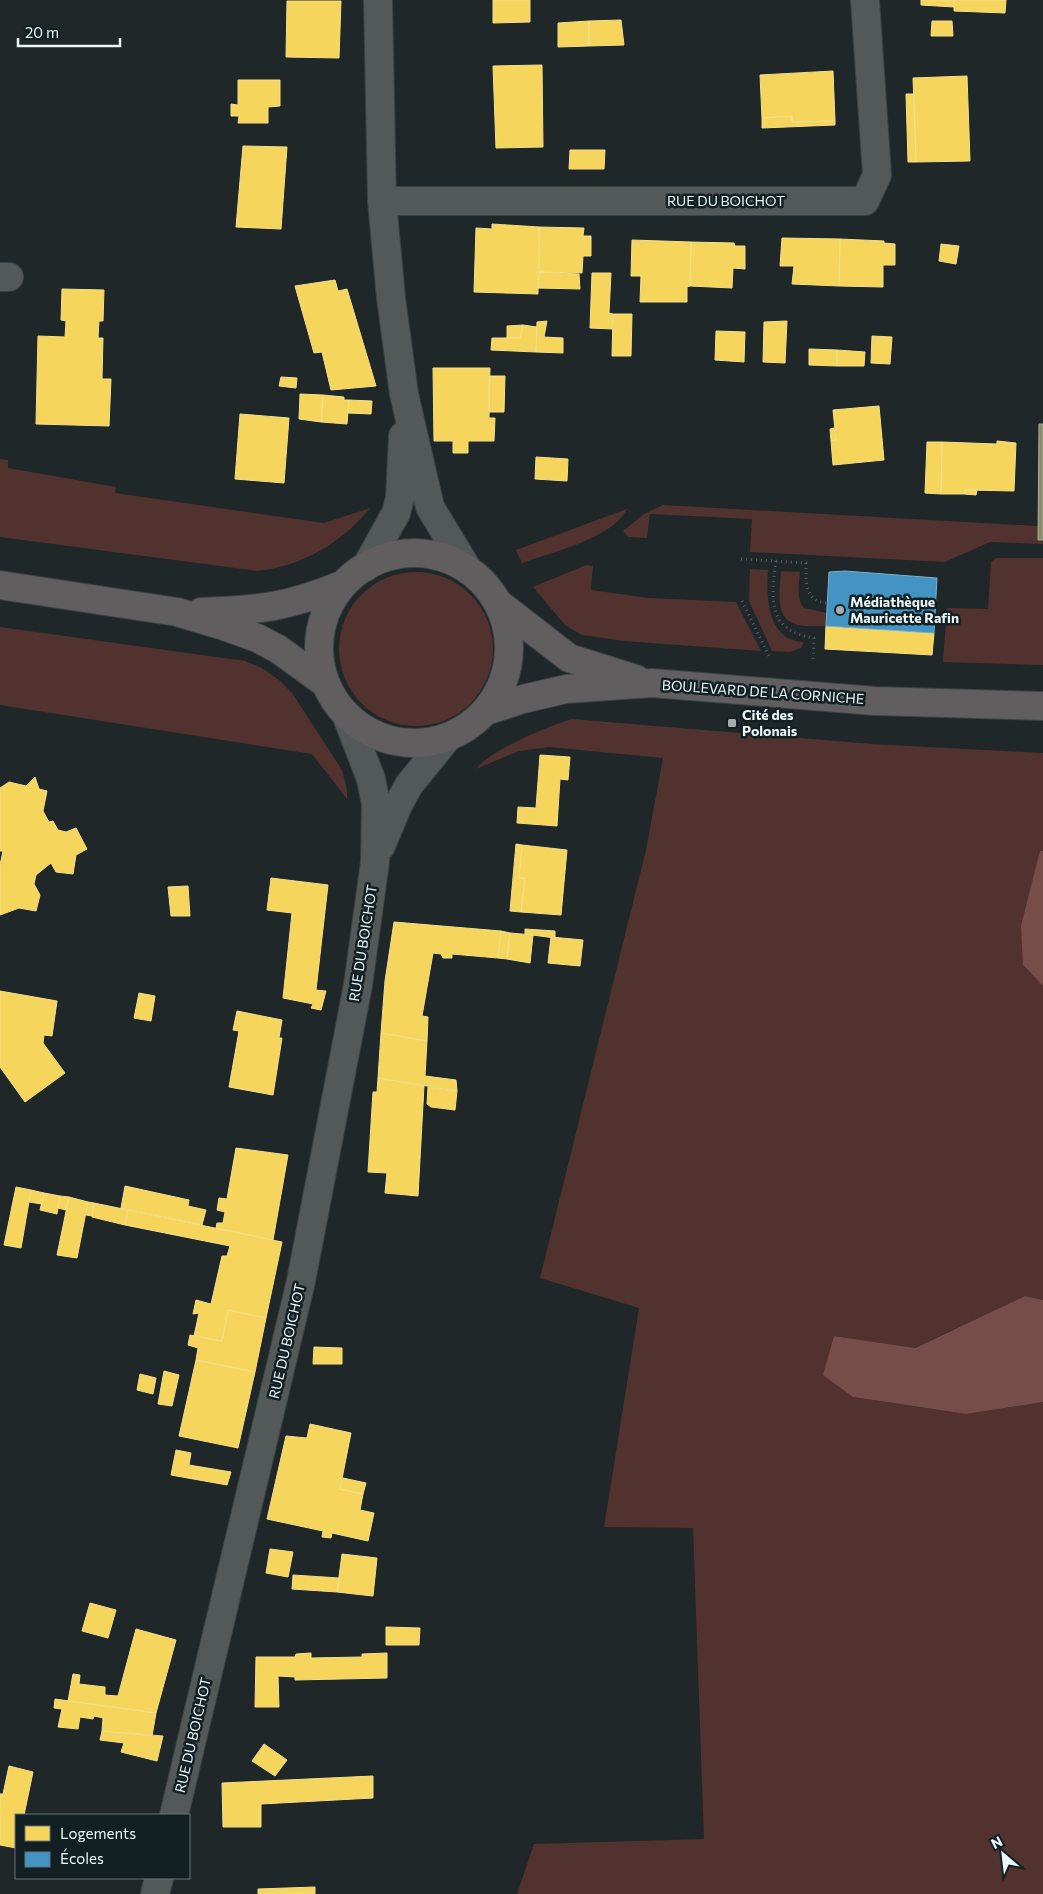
<svg xmlns="http://www.w3.org/2000/svg" width="1043" height="1894" font-family="Commissioner,sans-serif">
	<style>
		.green { fill: #51322e }
		.forest { fill: #764d48 }
		.homes { fill: #f6d55c; stroke: #f3df8a }
		.schools { fill: #4393c3; stroke: #76b1d3 }
		.industry { fill: #8c8c6e; stroke: #a9ac97 }
		.lines { fill: none; stroke-linecap: round; stroke-linejoin: round }
		.minor-casing { stroke: #3a4243; stroke-width: 30 }
		.major-casing { stroke: #3a4243; stroke-width: 30 }
		.path { stroke: #595e60; stroke-width: 3; stroke-dasharray: 1 4; stroke-linecap: butt }
		.minor { stroke: #535859; stroke-width: 28 }
		.major { stroke: #605e5f; stroke-width: 28 }
		.poi-dot { fill: #a4aeaf; stroke: #122023; stroke-width: 2 }
		.labels { text-anchor: middle; stroke-width: 5; stroke-linejoin: round; paint-order: stroke }
		.street-label { font-size: 14px; fill: #ecf6f7; stroke: #122023 }
		.poi-label { font-size: 14px; font-weight: bold; fill: #ecf6f7; stroke: #122023; text-anchor: start }
	</style>
	<rect width="100%" height="100%" fill="#1f2729"/>
	<path class="green" d="M0,459L8,460V468L116,487L115,493L324,523L370,508C343,542 301,567 257,571L0,537Z
		M663,505L1038,526L1043,544L990,542L945,562L750,552L752,519L650,514L647,538L628,537L623,531L644,514Z
		M627,509C612,539 552,552 522,563L516,550Z
		M996,558H1043V665L943,662L947,608L988,609L991,562Z
		M586,565L593,566L591,590L649,598L736,602L761,651L624,641L582,635L566,626L533,587Z
		M750,569L768,570C766,597 767,641 804,642L801,648L790,652L772,651L749,601Z
		M781,571L800,572C799,585 796,597 804,608L827,613L826,626C778,629 777,614 781,571Z
		M339 649a77 77 0 1 1 154 0a77 77 0 1 1-154 0Z
		M0,627L245,661L262,668L279,680L292,693L342,770L347,790V799L312,754L0,705Z
		M572,719L872,744L1043,753V851H1040L1023,965L1043,986V1300L1025,1296L914,1348L834,1336L853,1397L966,1414L1043,1402V1894H517L534,1844L704,1839L693,1528L604,1527L639,1308L540,1278L646,850L663,758L549,747L519,751L476,769C492,749 546,727 572,719Z"/>
	<path class="forest" d="M1040,851H1043V986L1023,965L1021,926Z
		M1025,1296L1043,1300V1402L966,1414L853,1397L823,1375L834,1336L915,1348Z"/>
	<path class="homes" d="M493,0H530V22L493,23Z
		M921,0H954V7L921,5Z
		M954,0H1006L1005,13L954,11Z
		M287,1H341L339,58L286,57Z
		M621,20L624,45L589,46V21Z
		M589,21V46L558,47V23Z
		M932,21H952L953,36H931Z
		M542,65L543,147L496,148L493,66Z
		M833,71L835,121L792,122V116L762,118L760,75Z
		M967,76L970,161L916,162L913,78Z
		M238,80H280V106L268,107V123H238L239,116H231V104L238,105Z
		M906,94H914L916,162H908Z
		M792,116V122L835,121V125L762,128V118Z
		M243,146L287,147L281,229L236,227Z
		M570,150H605L604,169H569Z
		M492,224L539,227L538,294L474,292L476,228L492,229Z
		M539,227L584,228L583,236H591V256H583L582,273L539,272Z
		M782,238L840,239L839,286L792,284L794,266H780Z
		M840,239L884,241V243L895,244V265H883V287L839,286Z
		M632,240L691,242L690,286L687,287V302H640L641,276H631Z
		M691,242L734,243L735,246H745V269L733,268L732,288L690,286Z
		M941,244L959,246L956,264L939,261Z
		M539,272L579,274L580,289L538,288Z
		M592,273H611L609,313L613,314L612,329L590,328Z
		M335,280L338,291L347,289L376,386L331,390L322,352L314,353L295,286Z
		M62,289L104,290L103,321H99L98,338H103L102,379H111L109,426L36,424L38,336L65,337L66,321L61,320Z
		M613,314H632L631,356H612Z
		M547,321L544,337L563,338V353L536,352L537,322Z
		M787,321L785,363L763,362L764,322Z
		M523,325L520,338H507V326Z
		M523,325L537,327L536,352L491,350L492,338H520Z
		M716,331L745,332L744,362L715,360Z
		M872,336L892,337L890,364L871,363Z
		M809,349L837,350V366L809,365Z
		M837,350L865,352L864,366H837Z
		M433,368H490L489,418H495L494,441H468V453H453V441H434Z
		M489,376H505L504,412H489Z
		M281,377L297,378L296,388L279,386Z
		M300,394L323,395L321,422L299,419Z
		M323,395L344,397V400H349L347,424L321,422Z
		M349,400L372,401L371,414L348,413Z
		M879,406L884,460L833,465L831,441L836,440L833,410Z
		M240,414L289,418L284,483L235,479Z
		M834,428L836,440L831,441L830,429Z
		M997,441L1016,443L1014,491L965,490L964,494H941L942,442L997,444Z
		M927,442H942L941,494L925,493Z
		M536,457L568,459L567,481L535,479Z
		M965,490H977L976,495L964,494Z
		M826,626L934,633L932,655L825,649Z
		M540,755L570,757L568,780L560,779L557,826L517,823L518,807L536,808Z
		M35,777L39,789L47,791L43,811L49,822L53,821L58,830L66,832L76,828L87,849L76,855L73,874L56,872L51,863L36,875L34,884L40,895L36,911L19,908L0,915V865L3,851H0V788L9,782L26,786Z
		M516,844L522,845L519,878H525L521,912L510,911Z
		M522,845L567,850L561,915L521,912L525,878H519Z
		M271,878L328,885L316,990L326,991L321,1010L311,1008L313,1004L283,998L292,913L267,910Z
		M188,886L190,916H171L168,887Z
		M394,922L501,931L498,958L452,954V958H443L441,954L433,953L422,1016L428,1017L427,1041L381,1033L385,981Z
		M525,929L555,931V938L525,934Z
		M501,931L510,933L507,959L498,958Z
		M510,933L533,935L530,963L507,959Z
		M551,937L583,940L580,966L548,963Z
		M0,991L57,1001L52,1036L44,1035L43,1043L65,1073L25,1102L0,1067Z
		M139,993L155,996L151,1021L134,1018Z
		M237,1011L282,1020L279,1038H282L273,1095L229,1087L239,1031L233,1030Z
		M381,1033L427,1041L425,1076L456,1080L457,1091L378,1078Z
		M378,1078L424,1086L418,1196L385,1193L387,1173L368,1172L373,1092H377Z
		M428,1087L457,1091L455,1110L431,1107L427,1104Z
		M236,1148L288,1155L273,1240L216,1228L217,1223H223L225,1212L217,1210L219,1198L227,1199Z
		M125,1186L189,1200L188,1206L206,1210L202,1225L121,1208Z
		M16,1187L31,1190L21,1248L4,1245Z
		M31,1190L44,1193L42,1204L29,1202Z
		M44,1193L60,1196L57,1214L40,1210Z
		M60,1196L69,1197L66,1210L58,1208Z
		M69,1197L88,1202L77,1258L57,1255Z
		M88,1202L94,1203L92,1216L86,1215Z
		M94,1203L128,1210L125,1225L92,1217Z
		M128,1210L282,1242L266,1318L228,1310L222,1341L194,1336L199,1313L193,1314L196,1300L211,1304L222,1256H227L230,1246L125,1225Z
		M228,1310L266,1318L255,1372L196,1360L198,1348L188,1345L190,1335L222,1341Z
		M314,1347L342,1348V1364H313Z
		M196,1360L255,1372L238,1448L179,1436Z
		M164,1371L179,1375L172,1406L158,1404Z
		M140,1374L156,1378L153,1394L137,1390Z
		M310,1424L351,1433L340,1489L363,1494L360,1510L374,1513L368,1541L332,1533L331,1538L322,1537L323,1531L267,1519L286,1436L307,1438Z
		M176,1450L191,1453L189,1465L231,1472L227,1485L171,1475Z
		M343,1478L366,1483L363,1494L340,1489Z
		M270,1549L293,1552L288,1577L266,1573Z
		M342,1554L377,1558L373,1596L337,1592Z
		M293,1575L339,1578L337,1592L292,1589Z
		M90,1603L116,1610L108,1638L82,1631Z
		M386,1627L420,1628L419,1645H386Z
		M136,1629L176,1640L156,1713L68,1701L73,1674L80,1675L79,1684L105,1687V1695L118,1696Z
		M311,1653V1658L362,1657V1654L387,1653V1678L295,1680V1677L278,1676L279,1707H255L256,1657H295L296,1654Z
		M55,1699L156,1713L152,1736L102,1731L103,1718L94,1716L93,1719L80,1717L78,1729L58,1727L62,1709L54,1708Z
		M102,1731L163,1736L157,1761L121,1752L124,1743L100,1740Z
		M264,1744L287,1760L275,1776L252,1761Z
		M9,1766L33,1772L24,1815H16V1848L0,1845V1794H3Z
		M373,1776V1798L261,1804V1827H223L222,1783Z
		M315,1887V1894H258V1889Z"/>
	<path class="schools" d="M845,571L937,578L934,633L826,626L829,572Z"/>
	<path class="industry" d="M1039,424H1043V540H1038Z"/>
	<g class="lines">
		<defs>
			<path id="minor" d="M378,0L382,201L391,298L404,394L430,507L468,570
				M382,201H865L877,175L865,0
				M0,277H9
				M366,567L396,513L400,498L403,436
				M381,846L398,805L409,785L448,737
				M174,1815L301,1281L358,985L375,862L376,804L371,779L347,717
				M155,1894L159,1878"/>
			<path id="major" d="M319 648a95 95 0 1 1 190 0a95 95 0 1 1-190 0Z
				M0,585L177,612L221,625L257,638L278,649L325,683
				M498,603L569,658L636,679
				M201,612C260,610 289,607 344,584
				M486,711L523,699L566,689L652,683L875,701L1043,706"/>
		</defs>
		<use href="#minor" class="minor-casing"/>
		<use href="#major" class="major-casing"/>
		<path class="path" d="M741,559L806,563C806,582 804,601 827,603
			M776,561C771,599 767,631 814,638L813,661
			M742,601L770,658"/>
		<use href="#minor" class="minor"/>
		<use href="#major" class="major"/>
	</g>
	<g class="poi-dot">
		<circle cx="840" cy="610" r="5"/>
		<rect x="727" y="718" width="10" height="10" rx="2.5"/>
	</g>
	<g class="labels">
		<g class="street-label">
			<text x="726" y="206">RUE DU BOICHOT</text>
			<text transform="translate(763 692) rotate(4)" y="5">BOULEVARD DE LA CORNICHE</text>
			<text transform="translate(363 943) rotate(-81)" y="5">RUE DU BOICHOT</text>
			<text transform="translate(287 1341) rotate(-77)" y="5">RUE DU BOICHOT</text>
			<text transform="translate(193 1735) rotate(-77)" y="5">RUE DU BOICHOT</text>
		</g>
		<g class="poi-label">
			<text x="850" y="607">Médiathèque<tspan x="850" dy="16">Mauricette Rafin</tspan></text>
			<text x="742" y="720">Cité des<tspan x="742" dy="16">Polonais</tspan></text>
		</g>
	</g>
	<rect x="15" y="1814" width="175" height="65" fill="#122023" stroke="#697678"/>
	<rect x="25" y="1826" width="25" height="15" fill="#f6d55c" stroke="#697678"/>
	<text x="60" y="1839" font-size="15" fill="#ecf6f7">Logements</text>
	<rect x="25" y="1852" width="25" height="15" fill="#4393c3" stroke="#697678"/>
	<text x="60" y="1864" font-size="15" fill="#ecf6f7">Écoles</text>
	<g transform="translate(1003 1854) rotate(332)" stroke="#122023" stroke-width="4" paint-order="stroke">
	<path d="M0-4L9 19L0 12L-9 19Z" fill="#ecf6f7"/>
	<text y="-8" font-size="14" font-weight="bold" text-anchor="middle" fill="#ecf6f7">N</text>
	</g>
	<path d="M18 38v8h102v-8" fill="none" stroke="#ecf6f7" stroke-width="2.5"/>
	<text x="25" y="38" font-size="15" fill="#ecf6f7" stroke="#122023" stroke-width="4" paint-order="stroke">20 m</text>
</svg>
